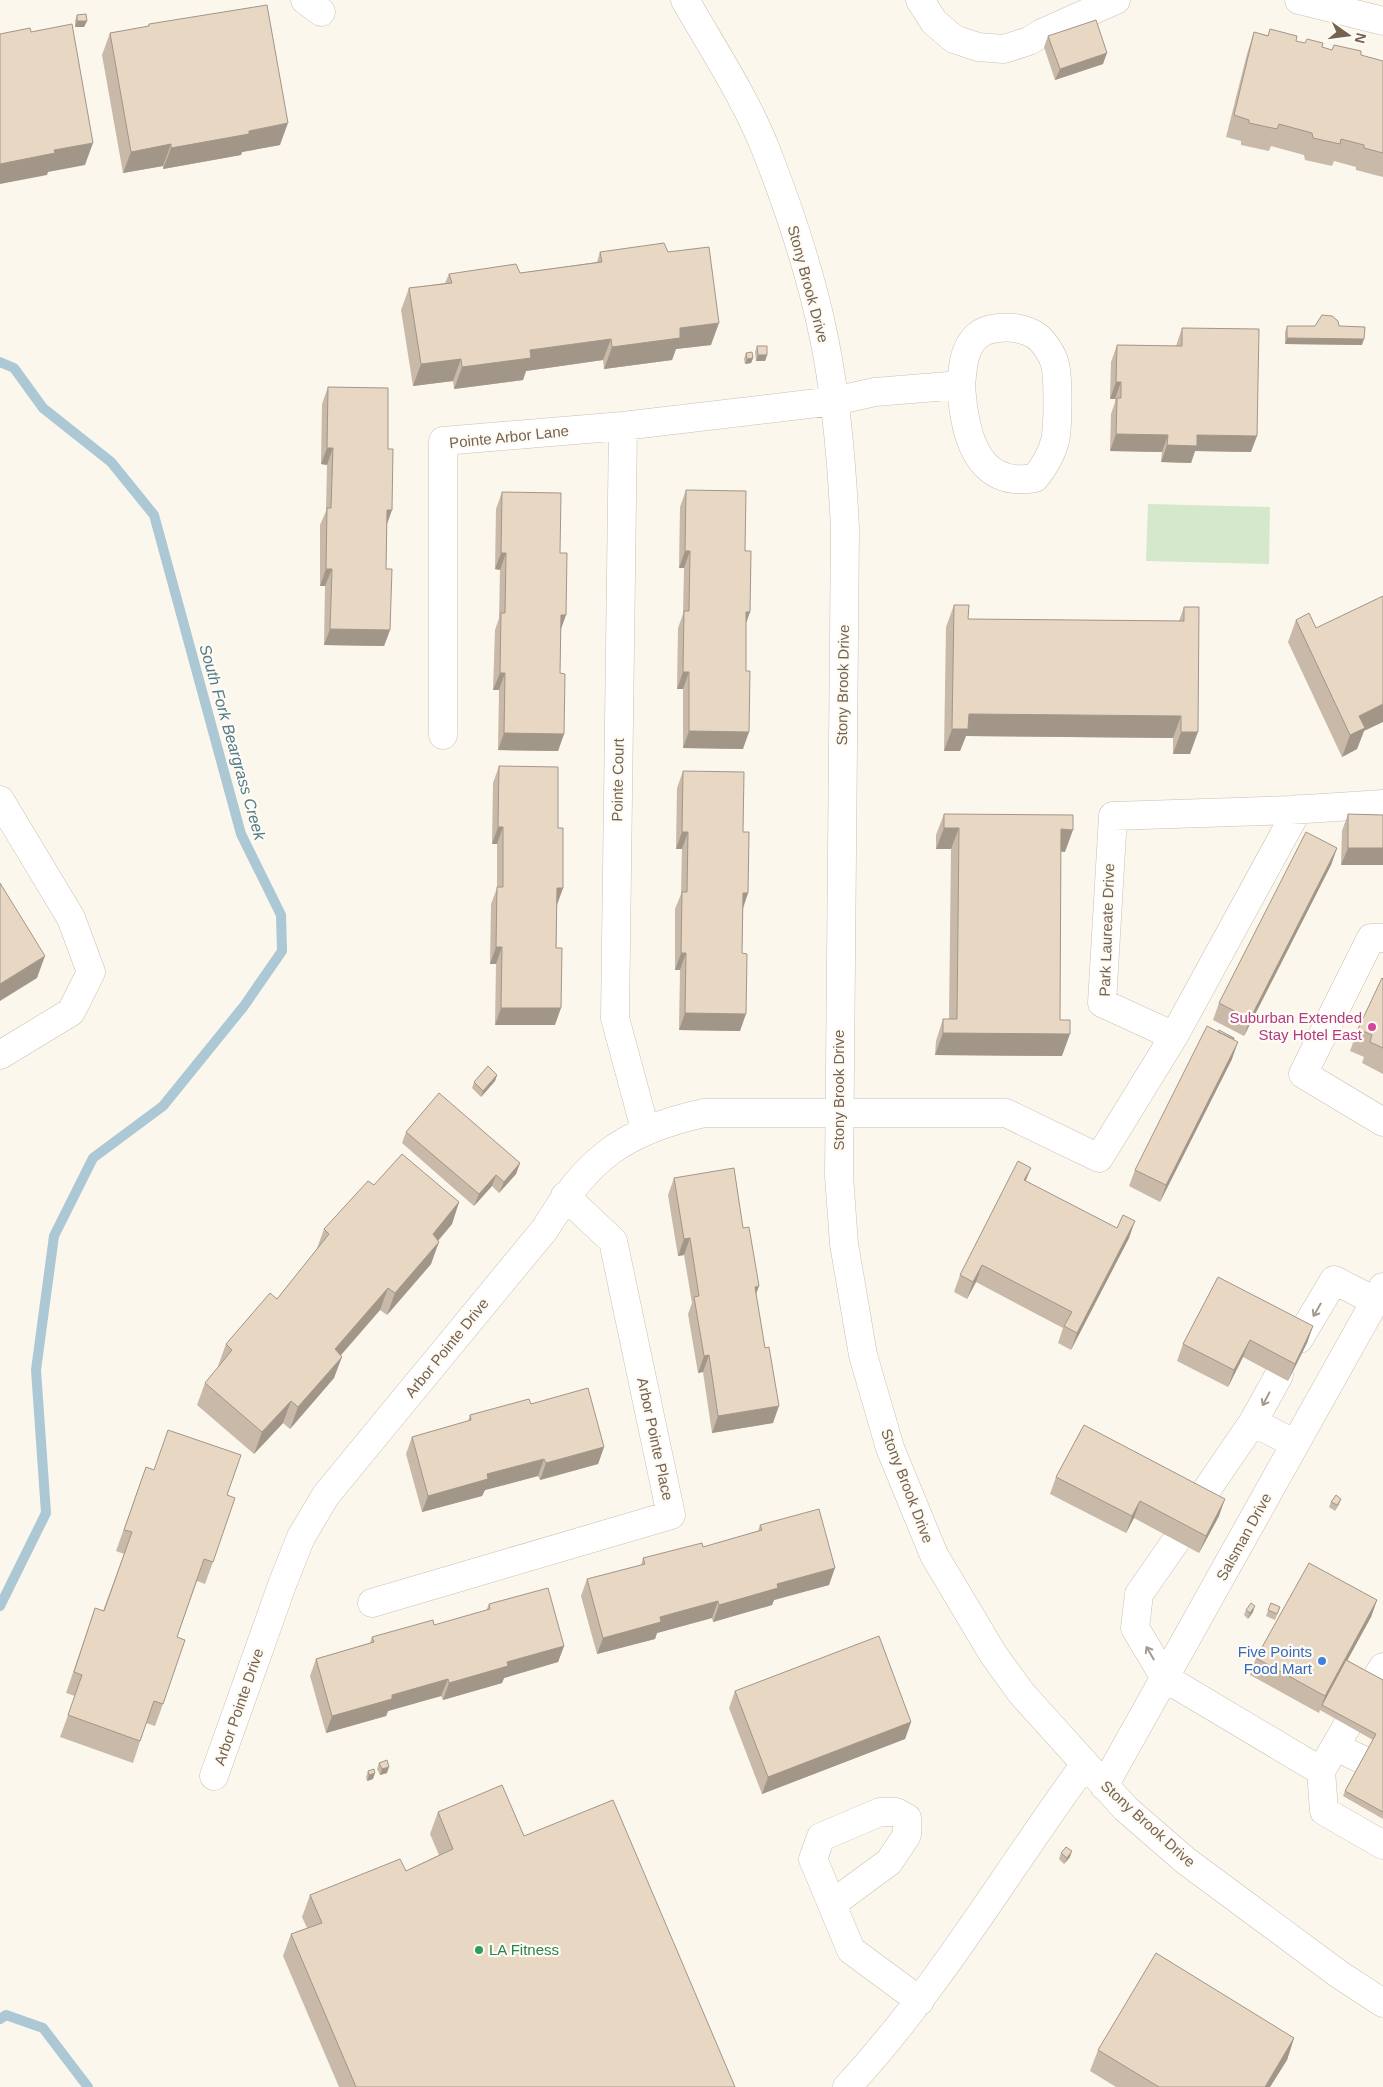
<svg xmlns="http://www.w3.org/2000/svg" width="1383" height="2087" font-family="Arial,sans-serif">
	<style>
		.green { fill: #d4e8cc }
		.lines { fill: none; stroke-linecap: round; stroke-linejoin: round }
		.stream { stroke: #abc8d4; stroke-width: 10 }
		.minor-casing { stroke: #cbbfb1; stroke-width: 29 }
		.minor { stroke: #fff; stroke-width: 28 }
		.wall { fill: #c8b9a8 }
		.shaded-wall { fill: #a29688 }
		.building { fill: #e8d7c3; stroke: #a29688 }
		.oneway { stroke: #a59a8f }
		.hotel-dot { fill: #d1479c; stroke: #fefbf4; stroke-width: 2 }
		.shop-dot { fill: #3f7fe0; stroke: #fefbf4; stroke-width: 2 }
		.leisure-dot { fill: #2e9e5b; stroke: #fefbf4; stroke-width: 2 }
		.labels { text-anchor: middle; stroke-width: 4.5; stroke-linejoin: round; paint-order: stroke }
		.street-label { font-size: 15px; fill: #756352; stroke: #fefbf4 }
		.hotel-label { font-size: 15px; fill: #b23c85; stroke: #fefbf4; text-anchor: end }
		.shop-label { font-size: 15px; fill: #366cbe; stroke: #fefbf4; text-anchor: end }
		.leisure-label { font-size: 15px; fill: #27864d; stroke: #fefbf4; text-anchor: start }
		.water-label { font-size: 16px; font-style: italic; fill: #517a8b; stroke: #fefbf4 }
	</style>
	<rect width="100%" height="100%" fill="#fbf7ed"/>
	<path class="green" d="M1148,504L1270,507L1269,564L1146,561Z"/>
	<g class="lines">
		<path class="stream" d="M0,362L14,368L43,408L111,462L154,515L241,834L281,915L282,951L244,1006L163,1106L93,1158L54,1236L36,1370L46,1513L0,1606
			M0,2019L6,2015L43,2028L88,2087"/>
		<defs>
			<path id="minor" d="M305,0L321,12
				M685,0C713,49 745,97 766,150C790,211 811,274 824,338C837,401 842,465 845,529L839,1176L844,1244L863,1355L890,1448L934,1555L993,1654L1022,1694L1126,1809L1186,1861L1340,1975L1383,2003
				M920,0L934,22L954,39L978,47L1004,49L1029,41L1042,33L1116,0
				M1299,0L1383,21
				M623,426L615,1018L645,1129
				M443,735V441L623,426L834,401L875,392L961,385C963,368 963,351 975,338C989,322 1029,325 1042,341C1046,346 1052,355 1054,361C1059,374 1058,427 1055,441C1051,456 1044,467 1035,478C975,489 964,431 961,385
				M0,800L71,918L91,972L71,1012L0,1055
				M1383,938H1371L1303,1074L1383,1122
				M1174,1036L1298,809
				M1299,1339L1334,1280L1375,1301
				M1253,1422L1295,1444
				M1197,1504L1253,1422L1279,1375
				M1176,1541L1139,1594L1135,1628L1165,1678L1321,1771L1324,1811L1383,1845
				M372,1603L671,1515L613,1241L565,1196
				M1374,1682L1383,1667
				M1336,1747L1363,1760
				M1321,1771L1347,1726
				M214,1776L282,1585L301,1537L326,1495L545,1229C588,1158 623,1131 704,1113H1006L1099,1158L1174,1036L1102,1003L1113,816L1291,810L1383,804
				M1104,1786L1383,1287
				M832,1904L889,1862L907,1835V1818L896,1812H880L821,1837L813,1859L851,1950L920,2001
				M847,2087C938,1989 1006,1872 1085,1764"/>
		</defs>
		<use href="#minor" class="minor-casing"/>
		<use href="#minor" class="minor"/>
	</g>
	<path class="wall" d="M77,15L87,21L84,27H75V21Z
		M149,24L280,145L242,152L241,155L163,169V166L123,173L102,55L110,33L148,27Z
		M1254,32L1332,50L1334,45L1361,55L1383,61V177L1356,170V167L1334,161L1332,166L1305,160L1304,155L1271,146L1269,151L1241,145V141L1226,137L1247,54Z
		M1048,36L1103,64L1055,80L1044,47Z
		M600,252L711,345L676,349L672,360L604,369L603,360L526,371L523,380L454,389L453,381L413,386L401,310L409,288L445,283L449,274L520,273L597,262Z
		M1287,326H1339L1362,345L1285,344V332Z
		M1182,328L1251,452L1195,451L1191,463L1161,462L1162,452L1110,451L1111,414L1115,402V399H1110L1111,362L1117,345L1176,346Z
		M757,346L767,355L765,361H756L755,352Z
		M746,353L753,358L751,363L745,364L744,359Z
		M328,387L387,524L386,569L390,630L384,646L324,645L325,586H320V525L326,511L327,465L321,464L322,404Z
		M686,490L745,551L750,612L746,622L743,749L683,748V689H677L678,628L683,614L684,568H679L680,507Z
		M502,492L560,553L561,629L560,673L564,734L558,751L498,750L499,690H493L495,630L499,618L500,570L495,569L496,509Z
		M954,605L968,619L1179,621L1184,607L1190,754H1173V738L966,736L960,751H944L946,627Z
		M1296,620L1364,731L1357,749L1342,757L1288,642Z
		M499,766L558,828L563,888L557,903L555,1025H495L496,964H490L491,904L497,888V844H492L493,783Z
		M683,771L743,832L748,893L743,909L740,1031L679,1030L680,970H675V909L681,894L682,849H676L677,788Z
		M944,814L1065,852L1061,851L1060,1020L1062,1056L935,1055L936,1041L943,1019H949L951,849H936V835Z
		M1348,814L1383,815L1341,865L1342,831Z
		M1337,848L1331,865L1244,1036L1213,1020L1219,1003Z
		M1383,979V1074L1362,1063L1364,1057L1350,1051L1358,1029Z
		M1218,1032L1232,1059L1160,1202L1129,1186L1135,1170Z
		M497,1075L495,1081L481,1097L472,1088L474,1082Z
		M406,1132L520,1163L516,1174L499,1193L492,1186L474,1206L402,1143Z
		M674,1178L743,1228L756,1295L773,1423L712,1433L703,1372L698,1373L688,1314L692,1303L684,1255L678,1256L668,1195Z
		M1026,1181L1129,1238L1071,1350L1058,1343L1063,1328L976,1282L967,1299L954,1292L960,1275Z
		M374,1185L459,1202L452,1224L438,1241L431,1264L387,1315L380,1310L341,1355L334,1378L290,1429L283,1423L254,1454L197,1405L205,1383L219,1367L218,1366L226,1344L277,1299L316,1251L324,1229Z
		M1313,1326L1307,1343L1288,1381L1243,1357L1228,1387L1177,1361L1183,1344Z
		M531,1404L604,1447L598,1464L540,1480L538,1476L485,1490L482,1496L422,1512L406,1454L412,1437L468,1421L470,1415Z
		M146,1467L227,1495L213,1562L205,1584L197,1581L177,1637L163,1704L155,1726L146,1723L133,1763L60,1737L75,1696L66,1693L95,1608L103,1611L124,1554L116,1551Z
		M1056,1477L1219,1516L1199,1553L1134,1518L1126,1533L1050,1494Z
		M1341,1499L1339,1505L1335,1511L1329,1507L1331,1502Z
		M760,1525L829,1585L774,1600L772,1605L713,1622L712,1618L657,1633L655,1639L597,1654L581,1596L587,1579L641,1565L643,1558L703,1547L758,1531Z
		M1377,1600L1371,1617L1347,1660L1383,1680V1819L1343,1796L1345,1791L1373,1740L1320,1710L1319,1713L1250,1675L1256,1658Z
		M1271,1603L1280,1607L1275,1620L1266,1616Z
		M489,1604L564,1646L558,1662L504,1678L502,1683L443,1700L441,1696L388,1711L386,1716L326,1733L310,1676L316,1659L370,1643L372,1637L434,1625L486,1611Z
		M1246,1610L1253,1612L1248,1619L1244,1615Z
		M735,1691L911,1722L905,1739L762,1794L729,1708Z
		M379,1763L387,1773L380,1775L377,1769Z
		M368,1771L373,1779L367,1781L366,1777Z
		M438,1812L524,1836L735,2087H339L283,1956L291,1934L307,1928L302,1917L310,1895L406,1871L439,1855L430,1834Z
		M1061,1853L1070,1857L1064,1864L1059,1859Z
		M1294,2038L1287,2060L1270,2087H1116L1090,2071L1098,2050Z"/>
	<path class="shaded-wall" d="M77,21H87L84,27H75Z
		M1107,53L1103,64L1055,80L1060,69Z
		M288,123L280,145L242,152L241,155L163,169L171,148L249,131Z
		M93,143L85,165L48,172L47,175L0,184V164L54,150Z
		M171,144L163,166L123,173L131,152Z
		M719,323L711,345L676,349L672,360L604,369L612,347L680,328Z
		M1287,338L1364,339L1362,345L1285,344Z
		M611,339L603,360L526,371L523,380L454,389L462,367L530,350Z
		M758,355H767L765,361H756Z
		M753,358L751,363L745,364L747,359Z
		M461,359L453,381L413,386L421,364Z
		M1116,382H1121L1115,399H1110Z
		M1116,434L1168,435L1162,452L1110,451Z
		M1197,435L1257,436L1251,452L1195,451L1191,463L1161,462L1167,445Z
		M327,448H333L327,465L321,464Z
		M387,510H392L386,527Z
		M685,551H690L684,568H679Z
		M501,553H506L500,570L495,569Z
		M326,569H332L325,586H320Z
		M746,612H750L744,629Z
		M561,615H566L560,632Z
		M330,629L390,630L384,646L324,645Z
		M683,672H689L683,689H677Z
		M500,673H505L499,690H493Z
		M1383,704V722L1364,731L1357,749L1342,757L1350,735L1359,716Z
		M969,714L1181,716L1173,738L966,736L960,751H944L952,729Z
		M689,731L749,732L743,749L683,748Z
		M1181,732H1198L1190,754H1173Z
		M504,733L564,734L558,751L498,750Z
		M498,827H503L497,844H492Z
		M944,828H959L951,849H936Z
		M1061,829L1073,830L1065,852L1053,851Z
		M682,832H688L682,849H676Z
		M1337,848L1331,865L1244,1036L1250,1019Z
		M1348,848H1383V865H1341Z
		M557,888H563L557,905Z
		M743,893H748L742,910Z
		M496,947H502L496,964H490Z
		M681,953H686L680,970H675Z
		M45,956L37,978L0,1001V984Z
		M501,1008H561L555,1025H495Z
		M685,1013L746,1014L740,1031L679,1030Z
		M943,1033L1070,1034L1062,1056L935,1055Z
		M1238,1042L1232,1059L1160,1202L1166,1185Z
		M497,1075L495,1081L481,1097L483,1091Z
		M520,1163L516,1174L499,1193L504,1182Z
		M1031,1168L1024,1185V1180Z
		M496,1175L492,1186L474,1206L479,1194Z
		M459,1202L452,1224L425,1256L433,1234Z
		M1135,1221L1129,1238L1071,1350L1077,1333Z
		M690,1238L684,1255L678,1256L684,1239Z
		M439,1242L431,1264L387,1315L395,1293Z
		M982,1265L976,1282L967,1299L973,1282Z
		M759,1286L753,1303L755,1287Z
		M388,1288L380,1310L327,1371L335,1349Z
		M1313,1326L1307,1343L1288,1381L1295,1364Z
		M1250,1340L1243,1357L1228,1387L1234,1370Z
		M709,1355L703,1372L698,1373L704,1356Z
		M342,1357L334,1378L290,1429L298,1407Z
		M291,1401L283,1423L254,1454L262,1432Z
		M779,1406L773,1423L712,1433L718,1416Z
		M604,1447L598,1464L540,1480L546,1463Z
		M544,1459L538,1476L485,1490L482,1496L422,1512L428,1496L487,1474Z
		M1225,1499L1219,1516L1199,1553L1206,1536Z
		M1140,1501L1134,1518L1126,1533L1132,1516Z
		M835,1568L829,1585L774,1600L772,1605L713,1622L719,1605L777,1584Z
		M1377,1600L1371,1617L1323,1705H1322L1319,1713L1325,1696Z
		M718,1601L712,1618L657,1633L655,1639L597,1654L603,1638L660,1617Z
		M1255,1606L1253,1612L1248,1619L1250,1613Z
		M564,1646L558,1662L504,1678L502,1683L443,1700L449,1683L507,1662Z
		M448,1679L441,1696L388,1711L386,1716L326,1733L332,1716L392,1695Z
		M911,1722L905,1739L762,1794L768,1777Z
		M389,1767L387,1773L380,1775L382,1769Z
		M375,1773L373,1779L367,1781L369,1775Z
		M1072,1851L1070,1857L1064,1864L1067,1858Z
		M1294,2038L1287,2060L1270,2087H1265Z"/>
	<path class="building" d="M267,5L288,123L249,131V134L171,148V144L131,152L110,33L149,26V24Z
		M86,14L87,21H77V15Z
		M1096,20L1107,53L1060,69L1048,36Z
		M72,24L93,143L54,150L55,153L0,164V34L30,28L31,32Z
		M1270,29L1297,36L1296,41L1305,43L1307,39L1323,43L1322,47L1332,50L1334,45L1361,51V55L1383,61V153L1364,148V145L1341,139L1340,144L1313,138L1312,133L1279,124L1277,129L1249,123V120L1234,115L1254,32L1268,36Z
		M664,243L668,252L709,247L719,323L680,328V338L612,347L611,339L530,350L531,358L462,367L461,359L421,364L409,288L452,283L449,274L516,264L520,273L602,262L600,252Z
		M1322,315L1332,316L1338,321L1339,326L1365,327L1364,339L1287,338V326H1315Z
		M1182,328L1259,329L1257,436L1197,435V446L1167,445L1168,435L1116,434L1117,398H1121V382H1116L1117,345L1182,346Z
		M757,346H767V355H758Z
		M752,352L753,358L747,359L746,353Z
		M328,387L388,388V449H393L392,510H387L386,569H392L390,630L330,629L332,569H326L327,508H331L333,448H327Z
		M686,490L746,491L745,551H751L750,612H746V671H750L749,732L689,731V672H683L684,611H689L690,551H685Z
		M502,492L561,493L560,553H567L566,615H561L560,673L565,674L564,734L504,733L505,673H500L501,613H505L506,553H501Z
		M1383,596V704L1359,716L1365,728L1350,735L1296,620L1309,613L1316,628Z
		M954,605H969L968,619L1184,621V607H1199L1198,732H1181V716L969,714L968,729H952Z
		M499,766L558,767V828H563V888H557L556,948H562L561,1008H501L502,947H496L497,887H503V827H498Z
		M683,771L744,772L743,832H749L748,893H743L742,953L747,954L746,1014L685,1013L686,953H681L682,892H687L688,832H682Z
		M944,814L1073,815V830L1061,829L1060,1020H1070V1034L943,1033V1019H957L959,828H944Z
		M1348,814L1383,815V848H1348Z
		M1306,832L1337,848L1250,1019L1219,1003Z
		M0,883L45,956L0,984Z
		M1382,978L1383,979V1048L1370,1042L1372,1035L1358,1029Z
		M1207,1026L1238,1042L1166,1185L1135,1170Z
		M1219,1030L1234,1038V1039L1218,1032Z
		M488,1066L497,1075L483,1091L474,1082Z
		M439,1093L520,1163L504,1182L496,1175L479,1194L406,1132Z
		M402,1154L459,1202L433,1234L439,1242L395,1293L388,1288L335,1349L342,1357L298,1407L291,1401L262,1432L205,1383L232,1350L226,1344L270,1293L277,1299L329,1234L324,1229L368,1181L374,1185Z
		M1018,1161L1031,1168L1024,1180L1117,1228L1123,1215L1135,1221L1077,1333L1064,1326L1072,1312L982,1265L973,1282L960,1275Z
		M734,1168L743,1228L749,1227L759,1286L755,1287L765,1348L769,1347L779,1406L718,1416L709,1355L704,1356L694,1297L699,1296L690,1238L684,1239L674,1178Z
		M1218,1277L1313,1326L1295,1364L1250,1340L1234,1370L1183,1344Z
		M588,1388L604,1447L546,1463L544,1459L487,1474L488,1479L428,1496L412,1437L471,1420L470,1415L529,1399L531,1404Z
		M1084,1425L1225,1499L1206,1536L1140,1501L1132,1516L1056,1477Z
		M168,1430L241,1455L227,1495L235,1498L213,1562L204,1559L177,1637L185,1640L163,1704L154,1701L140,1741L68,1715L82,1675L74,1672L95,1608L104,1611L132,1532L124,1530L146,1467L154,1470Z
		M1336,1495L1341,1499L1337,1505L1331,1502Z
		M819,1509L835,1568L777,1584L778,1588L719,1605L718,1601L660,1617L661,1622L603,1638L587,1579L645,1564L643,1558L702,1543L703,1547L762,1530L760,1525Z
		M1309,1563L1377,1600L1325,1696L1256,1658Z
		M548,1588L564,1646L507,1662L508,1666L449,1683L448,1679L392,1695V1699L332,1716L316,1659L374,1642L372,1637L433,1620L434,1625L490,1609L489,1604Z
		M1251,1603L1255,1606L1250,1613L1246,1610Z
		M1271,1603L1280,1607L1277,1614L1268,1610Z
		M879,1636L911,1722L768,1777L735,1691Z
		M1346,1660L1383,1680V1812L1345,1791L1376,1734L1322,1705Z
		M387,1760L389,1767L382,1769L379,1763Z
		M374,1769L375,1773L369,1775L368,1771Z
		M502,1785L524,1836L613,1800L735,2087H356L291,1934L322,1923L310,1895L400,1859L406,1871L453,1849L438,1812Z
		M1066,1847L1072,1851L1067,1858L1061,1853Z
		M1156,1953L1294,2038L1265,2087H1159L1098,2050Z"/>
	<defs><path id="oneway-shaft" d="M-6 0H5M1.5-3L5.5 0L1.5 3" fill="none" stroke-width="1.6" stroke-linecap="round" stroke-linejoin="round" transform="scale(1.25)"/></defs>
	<g class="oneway">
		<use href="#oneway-shaft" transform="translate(1317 1310) rotate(120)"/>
		<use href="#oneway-shaft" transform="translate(1266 1399) rotate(118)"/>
		<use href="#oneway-shaft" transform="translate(1150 1653) rotate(-120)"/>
	</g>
	<circle class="hotel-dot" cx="1372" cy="1027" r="5"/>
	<circle class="shop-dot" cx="1322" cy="1661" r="5"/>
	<circle class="leisure-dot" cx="479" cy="1950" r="5"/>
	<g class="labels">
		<g class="street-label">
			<text transform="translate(808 284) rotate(75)" y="5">Stony Brook Drive</text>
			<text transform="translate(509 437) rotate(-6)" y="5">Pointe Arbor Lane</text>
			<text transform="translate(843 685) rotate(-89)" y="5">Stony Brook Drive</text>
			<text transform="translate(618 780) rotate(-89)" y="5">Pointe Court</text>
			<text transform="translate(1107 930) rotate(-88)" y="5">Park Laureate Drive</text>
			<text transform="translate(839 1090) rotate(-90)" y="5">Stony Brook Drive</text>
			<text transform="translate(447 1348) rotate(-51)" y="5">Arbor Pointe Drive</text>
			<text transform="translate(655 1439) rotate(78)" y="5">Arbor Pointe Place</text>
			<text transform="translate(907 1486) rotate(69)" y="5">Stony Brook Drive</text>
			<text transform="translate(1244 1537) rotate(-61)" y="5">Salsman Drive</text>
			<text transform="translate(239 1707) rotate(-71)" y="5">Arbor Pointe Drive</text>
			<text transform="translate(1148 1824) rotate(42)" y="5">Stony Brook Drive</text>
		</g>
		<g class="hotel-label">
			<text x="1362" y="1023">Suburban Extended<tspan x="1362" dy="17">Stay Hotel East</tspan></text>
		</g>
		<g class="shop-label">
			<text x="1312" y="1657">Five Points<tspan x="1312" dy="17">Food Mart</tspan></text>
		</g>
		<g class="leisure-label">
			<text x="489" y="1955">LA Fitness</text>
		</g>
		<g class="water-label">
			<text transform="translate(233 742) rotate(74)" y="6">South Fork Beargrass Creek</text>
		</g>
	</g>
	<g transform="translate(1348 35) rotate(104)" stroke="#fefbf4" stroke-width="4" paint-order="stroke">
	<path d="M0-4L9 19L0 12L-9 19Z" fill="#756352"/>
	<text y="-8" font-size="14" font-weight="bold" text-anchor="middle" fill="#756352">N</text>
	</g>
</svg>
